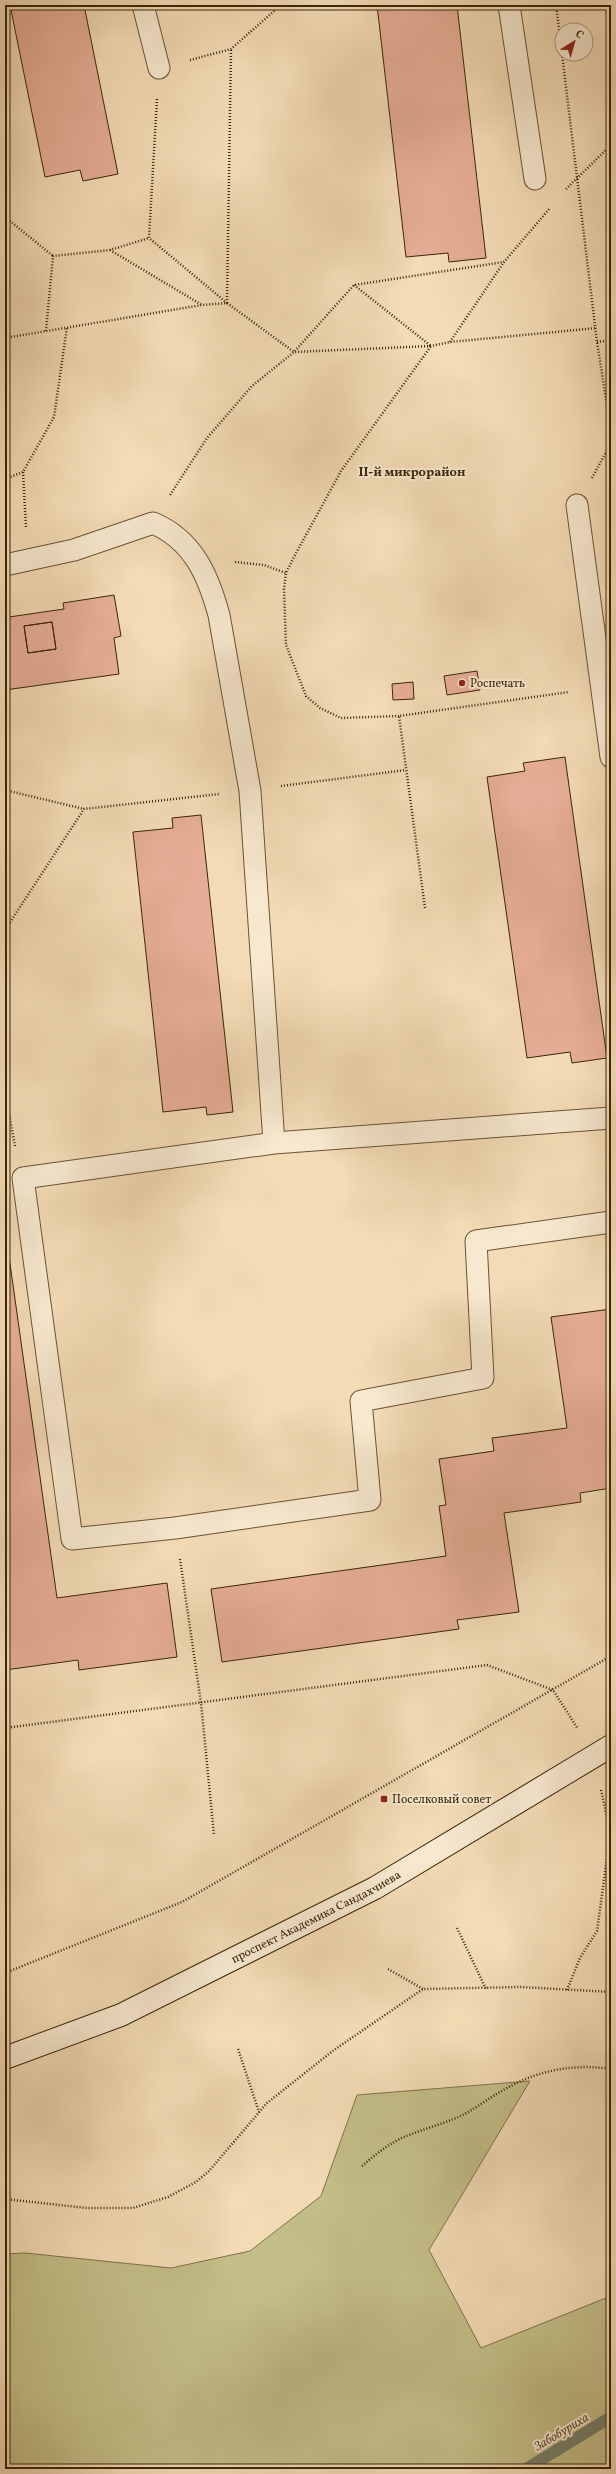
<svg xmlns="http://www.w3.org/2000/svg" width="616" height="2474" font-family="Vollkorn,serif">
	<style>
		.green { fill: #c3be88; stroke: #7e7248 }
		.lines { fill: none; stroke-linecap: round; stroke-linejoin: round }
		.stream { stroke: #747f6b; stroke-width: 12 }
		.building { fill: #e5ad95; stroke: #392608; fill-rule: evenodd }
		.service-casing { stroke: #685333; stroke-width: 23 }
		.secondary-casing { stroke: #392608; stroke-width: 24 }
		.path { stroke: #392608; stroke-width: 2.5; stroke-dasharray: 1 2; stroke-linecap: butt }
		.service { stroke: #f7e8cf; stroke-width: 21 }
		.secondary { stroke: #f7e8cf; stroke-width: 22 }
		.poi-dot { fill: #8f2418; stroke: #f7e8cf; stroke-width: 1.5 }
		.labels { text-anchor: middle; stroke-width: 4; stroke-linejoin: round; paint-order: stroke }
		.poi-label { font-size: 12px; fill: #392608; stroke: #f7e8cf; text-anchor: start }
		.street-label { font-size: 12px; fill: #392608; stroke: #f7e8cf }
		.neighbourhood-label { font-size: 13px; font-weight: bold; fill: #392608; stroke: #f7e8cf }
		.water-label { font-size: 13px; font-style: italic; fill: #524b31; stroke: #f7e8cf }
	</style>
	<rect width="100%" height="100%" fill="#f3dbb5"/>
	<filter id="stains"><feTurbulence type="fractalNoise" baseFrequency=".005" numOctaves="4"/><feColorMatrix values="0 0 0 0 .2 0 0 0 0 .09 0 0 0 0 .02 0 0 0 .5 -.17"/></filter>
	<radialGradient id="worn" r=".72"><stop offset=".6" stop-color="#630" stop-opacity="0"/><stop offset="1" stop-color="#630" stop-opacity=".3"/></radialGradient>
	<path class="green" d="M530,2081L429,2250L481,2348L611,2296V2469H5V2254L25,2253L171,2268L250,2251L321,2196L357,2095Z"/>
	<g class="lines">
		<path class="stream" d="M526,2469L611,2417"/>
	</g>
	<path class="building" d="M10,5H84L118,174L83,181L80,170L45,177Z
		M377,5H457L486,258L449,262L448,253L406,257Z
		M114,595L121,636L114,638L119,674L5,690V612L8,611L9,617L64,609L63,603ZM52,622L56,649L28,653L24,626Z
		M52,622L56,649L28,653L24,626Z
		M477,671L480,690L447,695L444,676Z
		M413,682L414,699L393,700L392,684Z
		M565,757L607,1058L572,1063L570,1052L527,1058L487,777L525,771L523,763Z
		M201,815L233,1112L207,1115L206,1107L163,1112L133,832L173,828L172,818Z
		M5,1228L57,1598L167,1583L177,1657L79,1670L78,1660L5,1670Z
		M611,1309V1488L580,1493L581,1502L504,1513L519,1612L457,1620L459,1629L222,1662L211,1589L446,1556L439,1506L446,1505L439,1459L494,1451L492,1438L567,1428L551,1317Z"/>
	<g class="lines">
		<defs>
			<path id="service" d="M143,5L159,68
				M509,5L535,179
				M577,505L611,757
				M5,565L74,550L153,523C193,540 208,575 219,615L250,791L274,1143
				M611,1118L274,1143L23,1178L72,1539L175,1528L370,1500L361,1401L483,1378L476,1241L611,1222"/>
			<g id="secondary">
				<path id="s1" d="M5,2058L121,2015L375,1888L611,1746"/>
			</g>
		</defs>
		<use href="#service" class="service-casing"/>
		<use href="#secondary" class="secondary-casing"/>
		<path class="path" d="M556,5L562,51
			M562,54L597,342L611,431
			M190,60L231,49L281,5
			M157,99L149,238L227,303
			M566,189L611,145
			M5,217L53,256
			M110,250L202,305
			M354,285L431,346L341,471L295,555L286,573L284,589L286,645L306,696L320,708L341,718L399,716
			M227,303L231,49
			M46,331L53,256L110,250L149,238
			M5,338L202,305L227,303L294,352L431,346L450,342L597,328
			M450,342L504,262L550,208
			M597,342L611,340
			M23,472L26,527
			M592,478L611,443
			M5,479L23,472L54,417L67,327
			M170,495L207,438L252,386L294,352L354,285L504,262
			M235,562L264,565L286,573
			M281,786L406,770
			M5,790L84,809
			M425,908L399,716L569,692
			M5,930L84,809L219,794
			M5,1092L15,1146
			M180,1559L201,1703L214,1835
			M5,1728L487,1665L553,1690L578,1729
			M601,1790L611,1835
			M457,1928L486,1989
			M388,1969L423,1989
			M5,1973L182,1902L611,1656
			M567,1990L580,1958L597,1931L610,1836
			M238,2049L259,2112
			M362,2166C375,2155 388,2144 404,2137C421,2130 439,2125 456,2118C471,2112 486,2100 500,2092C535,2071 571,2063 611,2069
			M5,2199L87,2208H133L168,2197L196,2182L209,2171L267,2103L334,2050L423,1989L521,1987L611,1992"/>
		<use href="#service" class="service"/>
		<use href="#secondary" class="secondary"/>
	</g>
	<g class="poi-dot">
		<circle cx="462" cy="683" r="4"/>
		<rect x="380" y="1795" width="8" height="8" rx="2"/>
	</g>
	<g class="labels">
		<g class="poi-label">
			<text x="470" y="687">Роспечать</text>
			<text x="392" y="1803">Поселковый совет</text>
		</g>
		<g class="street-label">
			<text dy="4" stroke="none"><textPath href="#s1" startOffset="342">проспект Академика Сандахчиева</textPath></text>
		</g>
		<g class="neighbourhood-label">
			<text x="412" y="476">II-й микрорайон</text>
		</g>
		<g class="water-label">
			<text transform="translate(561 2431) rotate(-31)" y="5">Забобуриха</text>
		</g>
	</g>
	<rect width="616" height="2474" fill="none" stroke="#f3dbb5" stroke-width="20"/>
	<rect x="6" y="6" width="604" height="2462" fill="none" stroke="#392608" stroke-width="2"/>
	<rect x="10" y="10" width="596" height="2454" fill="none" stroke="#392608"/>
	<g transform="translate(574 42) rotate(37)"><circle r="19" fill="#f7e8cf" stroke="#ab9a7f"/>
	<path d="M0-3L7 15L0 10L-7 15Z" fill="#8f2418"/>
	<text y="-6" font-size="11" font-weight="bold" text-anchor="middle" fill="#392608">С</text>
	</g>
	<rect width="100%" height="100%" filter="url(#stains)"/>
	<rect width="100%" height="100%" fill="url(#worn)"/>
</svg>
